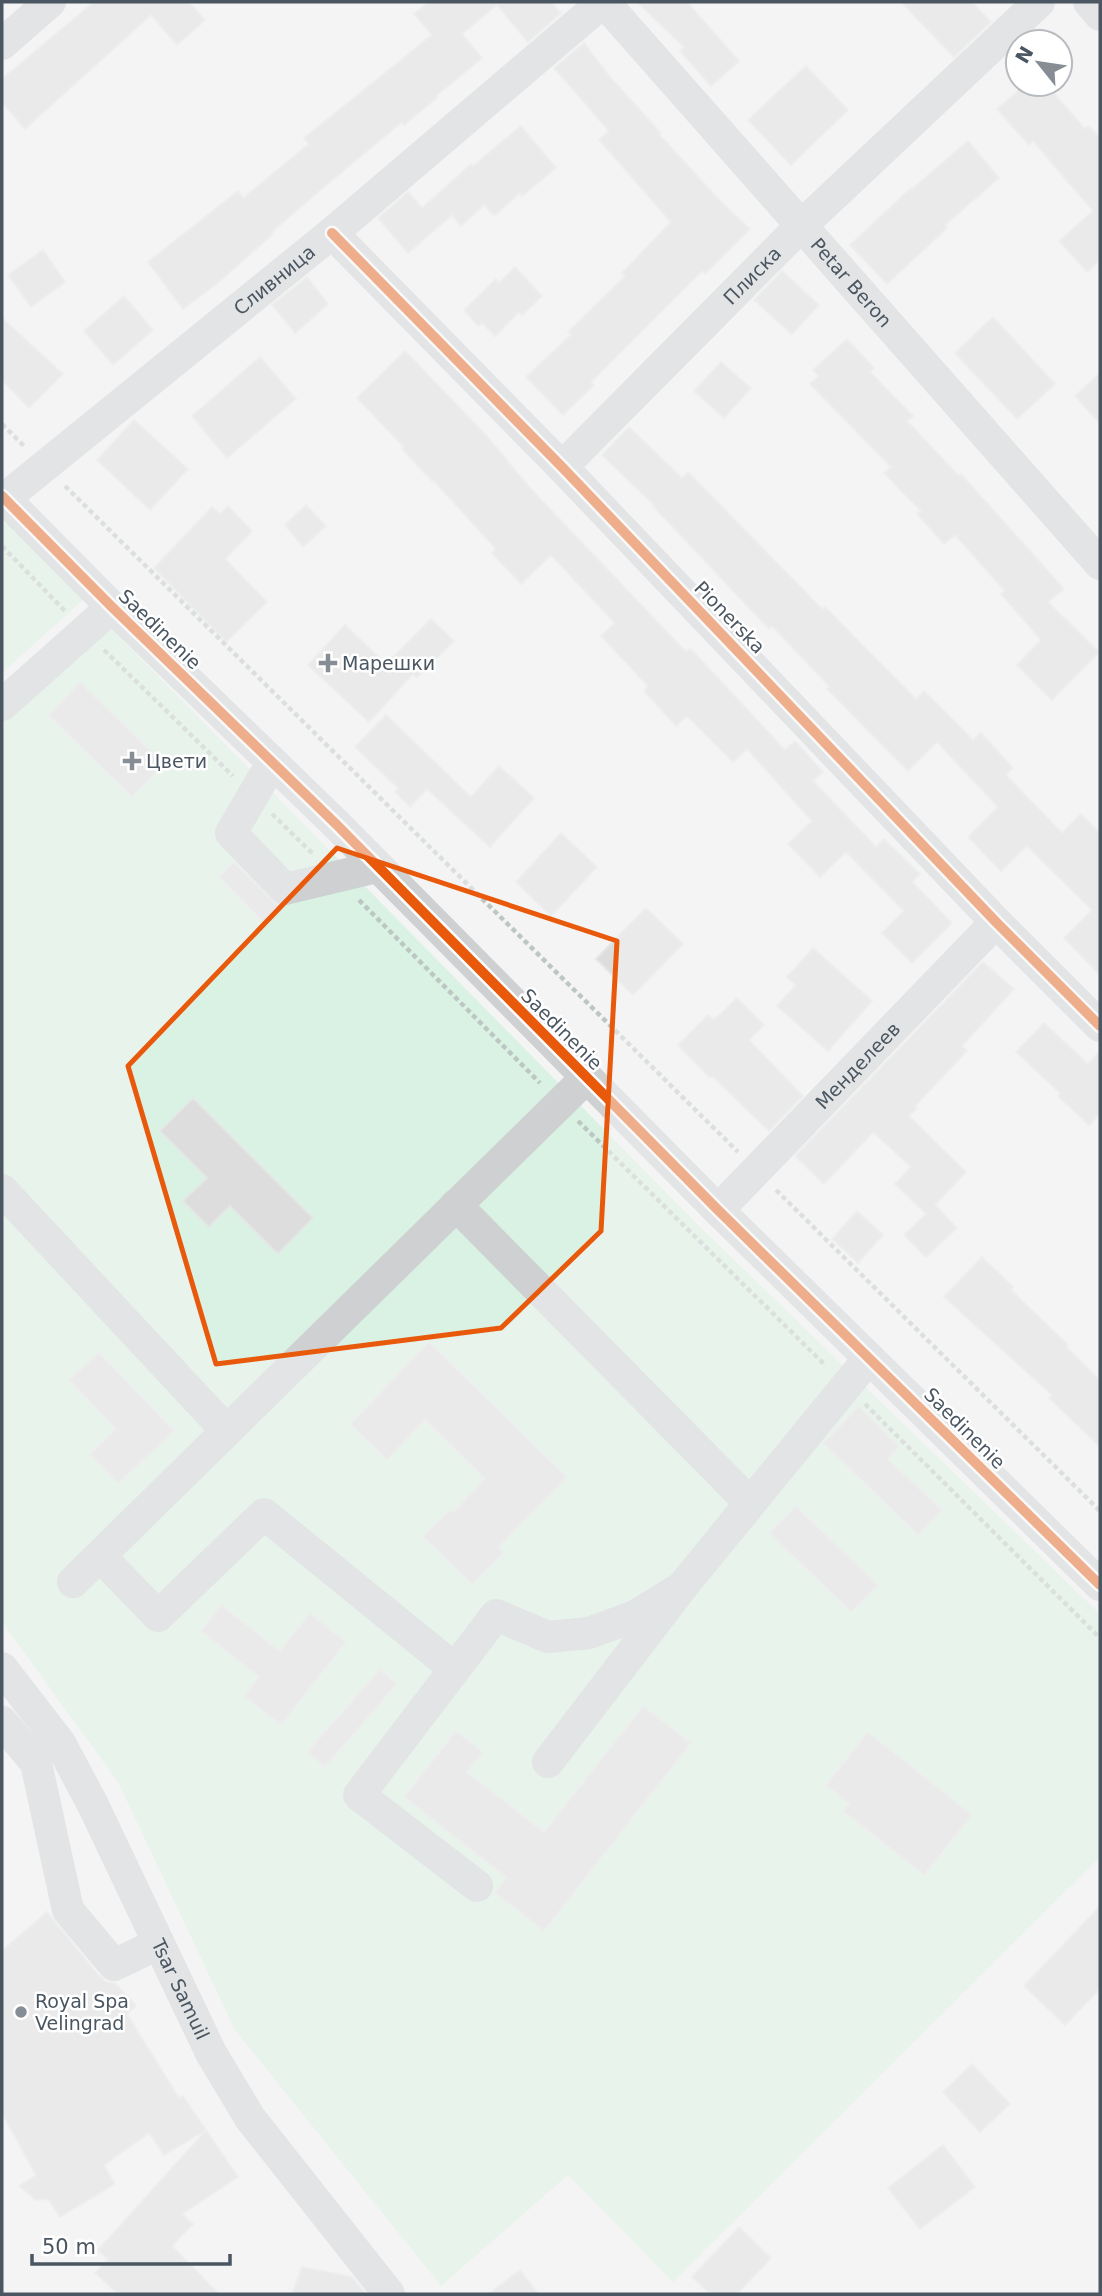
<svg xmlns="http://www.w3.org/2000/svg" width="1102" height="2296" font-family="'DejaVu Sans',sans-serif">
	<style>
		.green { fill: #d9f2e3 }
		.building { fill: #ddddde; stroke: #e5e6e7; stroke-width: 2 }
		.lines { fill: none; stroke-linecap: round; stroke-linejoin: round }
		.path { stroke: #bcc7c4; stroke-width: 4.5; stroke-dasharray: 5 3.5; stroke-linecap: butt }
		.minor { stroke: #ced0d2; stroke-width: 32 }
		.cycleway-casing { stroke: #fff; stroke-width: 15 }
		.cycleway { stroke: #e8590c; stroke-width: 10 }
		.marked { fill: none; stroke: #e8590c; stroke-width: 5; stroke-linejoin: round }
		.poi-dot { fill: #868d94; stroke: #fff; stroke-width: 2.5 }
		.labels { text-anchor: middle; stroke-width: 5; stroke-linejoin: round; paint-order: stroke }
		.street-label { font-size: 19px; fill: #4a5661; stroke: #fff }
		.poi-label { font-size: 19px; fill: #4a5661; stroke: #fff; text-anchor: start }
	</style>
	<rect width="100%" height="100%" fill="#f4f4f4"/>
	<path class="green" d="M2,513L85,598L2,673Z
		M98,615L696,1223L1100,1614V1857L673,2282L568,2175L441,2286L235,2030L118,1782L2,1622V703Z"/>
	<path class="building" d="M94,2H189L205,20L177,45L151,15L25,129L2,102V79Z
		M429,2H551L561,13L528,42L497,5L462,34L482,58L436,96L437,98L404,125L402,122L318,192L272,232L273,234L219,282L183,309L148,262L238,191L243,198L309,144L304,138L432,35L414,14Z
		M637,2H687L739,61L711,86L680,51L684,47Z
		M901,2H972L991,22L954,57Z
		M584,43L611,78L661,133L659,134L720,201L750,229L705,274L702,271L591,382L594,385L563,415L526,377L571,335L568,332L625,276L622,273L671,222L599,140L609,131L554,68Z
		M806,66L848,110L791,165L748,120Z
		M1026,84H1046L1085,129L1089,126L1100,138V260L1087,272L1059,241L1093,211L1033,141L1029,145L997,109Z
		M521,126L556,168L522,196L520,193L494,216L484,205L461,226L452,215L408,253L378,218L408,192L422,208L471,164L473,166Z
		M968,141L999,178L945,225L947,228L887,284L850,245L911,188L912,189Z
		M43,250L65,282L31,307L8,275Z
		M515,267L542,296L522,315L519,312L495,336L482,323L478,326L464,310L496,279L499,283Z
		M782,271L819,305L792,334L754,300Z
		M307,277L328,304L295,333L272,305Z
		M124,296L153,330L113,365L84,331Z
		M993,317L1055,384L1017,419L955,353Z
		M2,318L63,374L29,408L2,380Z
		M847,339L874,368L870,372L913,416L907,421L959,476L961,474L1064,589L1048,602L1099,652L1052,700L1017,665L1041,640L1001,594L1005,591L955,535L944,544L917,514L921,511L884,473L891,467L810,384L819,376L813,370Z
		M405,351L485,434L531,489L686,652L690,648L785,750L795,741L823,772L813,781L876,847L884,839L920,874L912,882L952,923L912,963L882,933L904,911L846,852L820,877L788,844L812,821L747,749L733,762L687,716L676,726L644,691L648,686L601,636L615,623L551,555L521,584L492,553L496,549L434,481L433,482L402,449L404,447L357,398Z
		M260,357L296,399L227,458L192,416Z
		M721,362L751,388L724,418L694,391Z
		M1100,373V424L1075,396Z
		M134,420L188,469L150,510L97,460Z
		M629,427L682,478L688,472L822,609L825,607L916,699L924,691L973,740L981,733L1013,768L1006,775L1062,833L1081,814L1100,833V975L1064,938L1092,910L1027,846L1001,871L968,837L998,807L937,742L908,771L827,689L830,687L772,626L769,629L653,506L654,505L602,455Z
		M306,505L326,526L303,547L285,525Z
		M228,506L252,531L225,559L267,602L226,642L154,568L212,507L220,514Z
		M431,619L454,641L417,678L413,674L369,722L308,665L345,625L386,664Z
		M80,682L164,764L132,797L48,715Z
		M386,715L471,797L499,766L534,798L490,847L427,789L410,807L395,792L398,788L355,747Z
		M561,833L597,867L551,916L516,882Z
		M234,862L279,906L263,922L219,877Z
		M646,908L683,944L633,995L596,959Z
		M813,948L872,1001L828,1051L777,1006L796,985L787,977Z
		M983,962L1014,989L962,1046L967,1051L915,1106L917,1108L909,1116L966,1172L935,1205L957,1228L926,1257L904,1235L926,1214L895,1184L911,1167L873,1132L824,1184L795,1156Z
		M737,998L764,1025L749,1040L803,1096L769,1131L712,1076L710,1078L678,1045L708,1015L714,1020Z
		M1044,1023L1088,1064L1100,1051V1114L1089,1125L1058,1096L1060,1093L1016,1052Z
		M193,1098L313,1218L278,1254L230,1206L209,1227L183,1201L207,1178L160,1131Z
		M857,1211L883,1235L858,1263L832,1239Z
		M982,1257L1013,1287L1011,1290L1068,1345L1066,1347L1100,1380V1447L1049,1398L1052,1395L944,1297Z
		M429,1342L567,1477L499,1547L504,1552L472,1584L423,1537L450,1510L453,1512L485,1479L425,1420L387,1460L350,1424Z
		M99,1352L174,1431L118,1484L90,1454L116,1429L69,1380Z
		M859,1406L899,1447L888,1459L942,1510L918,1535L823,1443Z
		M796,1506L878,1585L851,1612L769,1533Z
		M221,1605L280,1651L310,1613L346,1642L281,1725L244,1696L259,1677L201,1631Z
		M380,1669L397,1684L325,1767L307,1752Z
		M643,1706L691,1743L544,1931L495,1893L506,1877L404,1797L456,1731L483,1752L467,1772L544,1832Z
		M868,1732L972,1815L924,1875L843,1811L849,1804L826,1785Z
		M1100,1906V1989L1065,2025L1024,1986Z
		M47,1912L100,1977L107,1982L115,1983L136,2006L127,2014L179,2098L183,2096L206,2130L164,2155L149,2133L104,2165L115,2184L60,2217L48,2199L36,2200L19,2186L36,2175L2,2113V1951Z
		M972,2064L1010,2104L980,2132L943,2092Z
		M206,2130L238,2177L182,2214L193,2224L172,2246L219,2294H118L95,2273L108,2259L98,2250Z
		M943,2145L975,2187L920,2229L888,2188Z
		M739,2227L771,2258L737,2294H710L692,2277Z
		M302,2267L352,2277L366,2294H292Z
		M520,2270L538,2294H489Z"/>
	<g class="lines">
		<path class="path" d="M2,424L26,448
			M65,486L738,1152
			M2,546L66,612
			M104,650L233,776
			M272,814L313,854
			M359,900L540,1083
			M578,1121L826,1366
			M776,1190L1100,1511
			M865,1404L1100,1638"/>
		<g class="minor">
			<path id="s1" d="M604,2L1100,564"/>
			<path d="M1089,2L1100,15"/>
			<path d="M2,44L50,2"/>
			<path d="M332,233L562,467L996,922L1100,1026"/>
			<path id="s2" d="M562,467L801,226L1039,2"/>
			<path d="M2,496L112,607L337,825L718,1210L1100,1585"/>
			<path id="s3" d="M4,499L332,233L603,2"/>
			<path d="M2,705L112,607"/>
			<path d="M272,763L231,833L285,889L377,867"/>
			<path d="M2,1190L226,1430"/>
			<path d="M456,1205L750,1503"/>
			<path id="s4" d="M718,1210L996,922"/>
			<path d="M100,1556L158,1616L264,1514L455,1669"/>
			<path d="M73,1582L586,1078"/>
			<path id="s5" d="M2,1668L60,1743L93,1805L211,2053L250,2118L389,2294"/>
			<path d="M2,1722L36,1763L68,1910L114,1965L158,1944"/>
			<path d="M548,1762L682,1587L869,1358"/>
			<path d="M477,1886L359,1795L496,1615L548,1637L589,1633L635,1616L682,1587"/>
		</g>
		<defs>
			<path id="cycleway" d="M332,233L562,467L996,922L1100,1026
				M2,496L112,607L337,825L718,1210L1100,1585"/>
		</defs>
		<use href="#cycleway" class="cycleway-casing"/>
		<use href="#cycleway" class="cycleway"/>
	</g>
	<path d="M0 0H1102V2296H0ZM337,848L617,941L601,1231L501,1328L216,1364L128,1066Z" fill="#f4f4f4" fill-opacity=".55" fill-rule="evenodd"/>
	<path class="marked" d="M337,848L617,941L601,1231L501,1328L216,1364L128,1066Z"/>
	<g class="poi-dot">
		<path d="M324.5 652.5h7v7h7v7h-7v7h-7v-7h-7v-7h7z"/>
		<path d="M128.5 750.5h7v7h7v7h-7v7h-7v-7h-7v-7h7z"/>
		<circle cx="21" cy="2012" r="7"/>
	</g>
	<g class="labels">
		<g class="street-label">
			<text dy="7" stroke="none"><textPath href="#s2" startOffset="270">Плиска</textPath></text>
			<text dy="7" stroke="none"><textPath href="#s3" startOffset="348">Сливница</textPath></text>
			<text dy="7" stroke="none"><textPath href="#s1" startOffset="374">Petar Beron</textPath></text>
			<text transform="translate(730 617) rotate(46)" y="7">Pionerska</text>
			<text transform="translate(160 629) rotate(44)" y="7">Saedinenie</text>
			<text transform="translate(562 1029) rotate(45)" y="7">Saedinenie</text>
			<text dy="7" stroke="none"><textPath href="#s4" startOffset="201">Менделеев</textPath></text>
			<text transform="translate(965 1428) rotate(45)" y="7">Saedinenie</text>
			<text dy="7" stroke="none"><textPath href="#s5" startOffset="369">Tsar Samuil</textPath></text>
		</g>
		<g class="poi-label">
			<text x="342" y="670">Марешки</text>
			<text x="146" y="768">Цвети</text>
			<text x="35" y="2008">Royal Spa<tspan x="35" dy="22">Velingrad</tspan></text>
		</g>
	</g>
	<rect width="1102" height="2296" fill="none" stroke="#4a5661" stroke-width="7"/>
	<g transform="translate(1039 63) rotate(300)"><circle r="33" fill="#ffffff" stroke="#b7bbc0" stroke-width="2"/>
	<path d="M0-5L12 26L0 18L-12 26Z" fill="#868d94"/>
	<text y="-10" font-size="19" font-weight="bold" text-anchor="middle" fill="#4a5661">N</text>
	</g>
	<path d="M32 2254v10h198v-10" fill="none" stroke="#4a5661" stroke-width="3.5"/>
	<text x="42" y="2254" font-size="21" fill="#4a5661" stroke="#ffffff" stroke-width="5" paint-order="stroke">50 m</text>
</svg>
